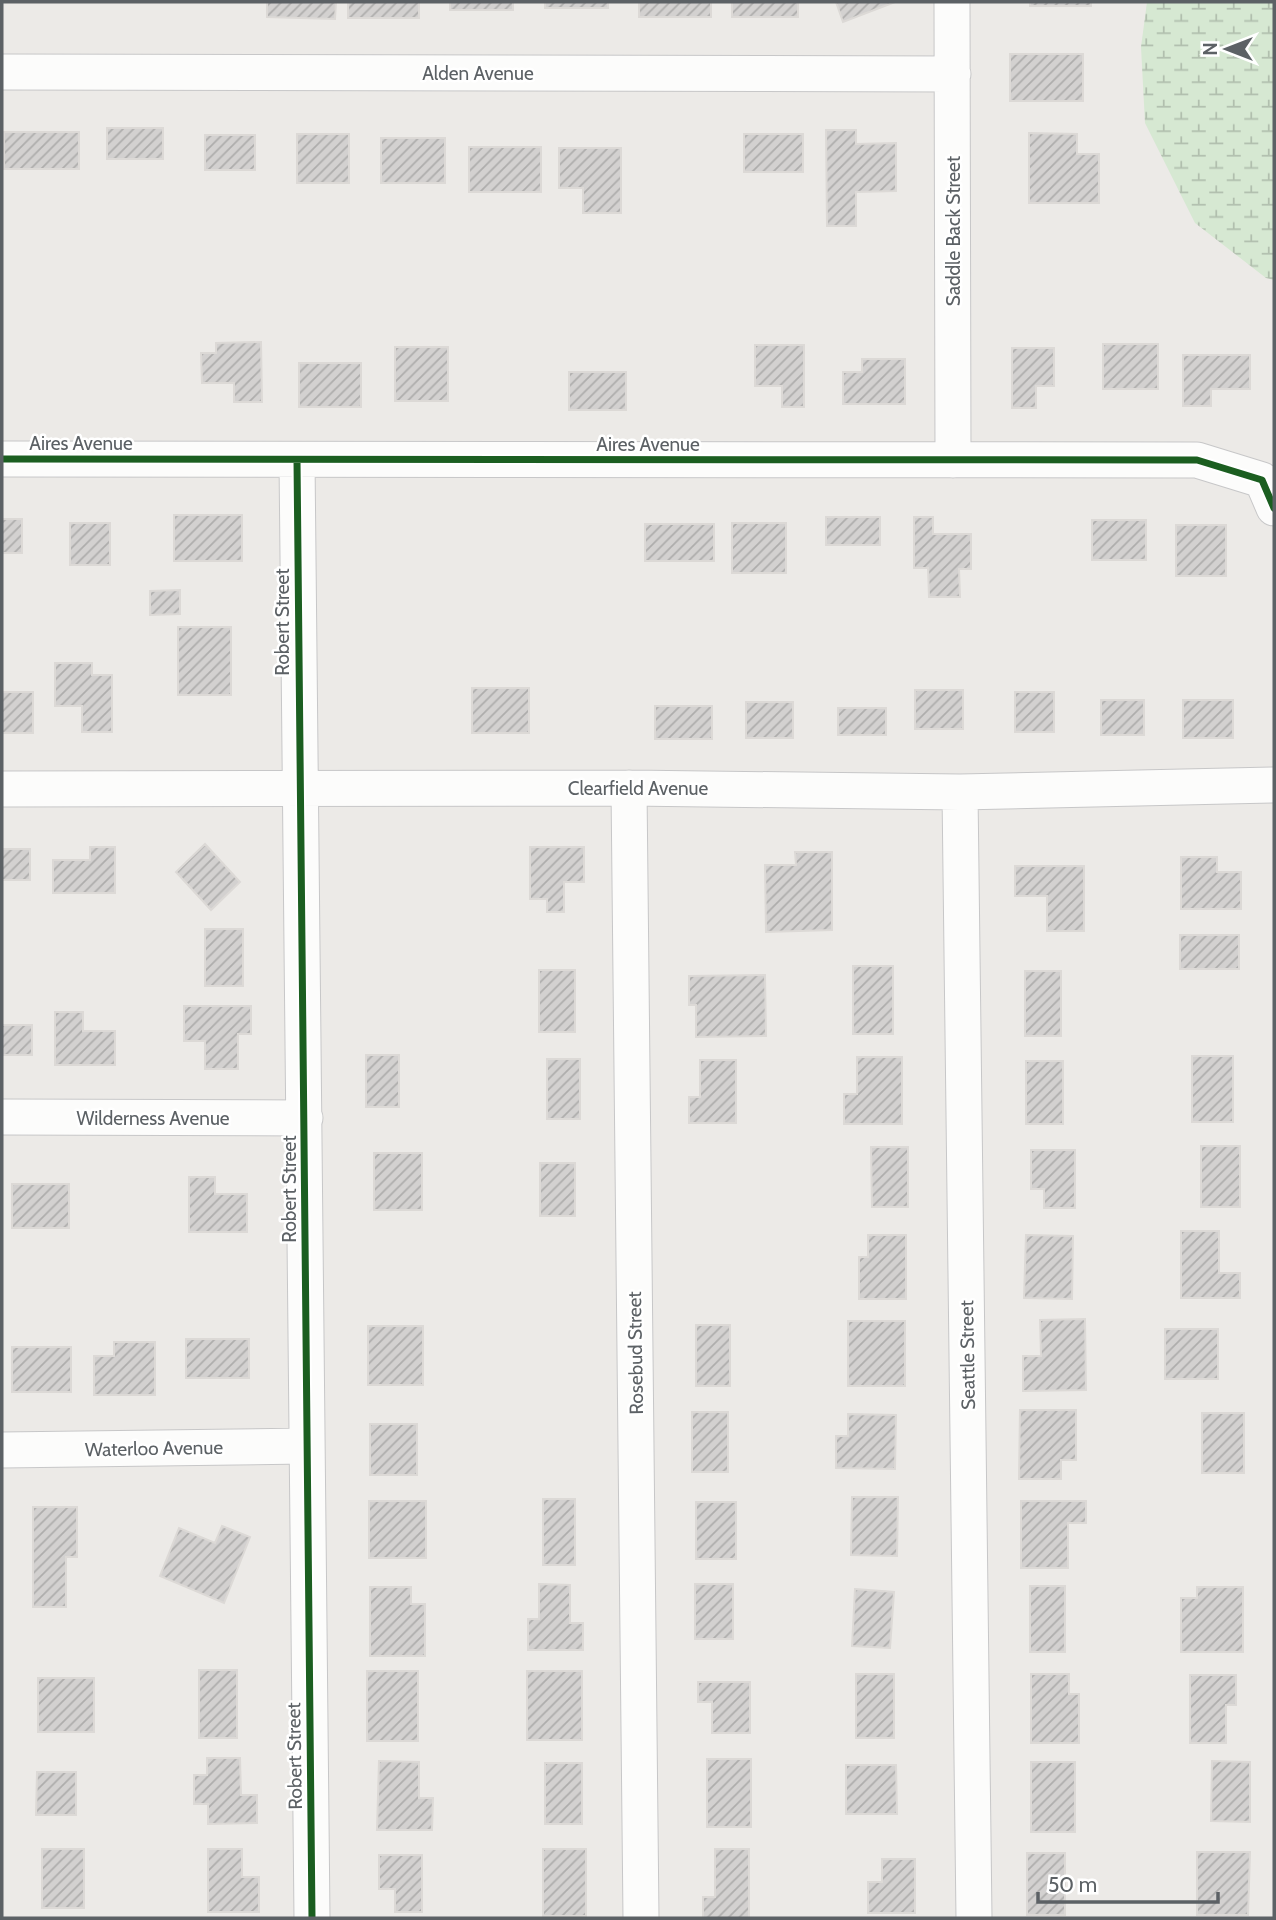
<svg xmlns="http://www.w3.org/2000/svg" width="1276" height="1920" font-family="Cabin,sans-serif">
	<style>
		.wetland { fill: url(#wetland-marsh) }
		.building { fill: url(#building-hatch); stroke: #dcd9d6; stroke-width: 2 }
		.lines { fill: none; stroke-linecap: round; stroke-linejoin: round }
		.minor-casing { stroke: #c7c7c8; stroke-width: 37 }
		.minor { stroke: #fcfcfb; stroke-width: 35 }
		.cycleway-casing { stroke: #fff; stroke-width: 11 }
		.cycleway { stroke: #1b5e20; stroke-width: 7 }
		.labels { text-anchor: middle; stroke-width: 5; stroke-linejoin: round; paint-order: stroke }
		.street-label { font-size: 19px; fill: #5c6165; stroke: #fff }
	</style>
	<defs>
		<pattern id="wetland-marsh" width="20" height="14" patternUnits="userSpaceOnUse" patternTransform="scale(1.75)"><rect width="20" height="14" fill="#d6e8d2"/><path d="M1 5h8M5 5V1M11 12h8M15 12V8" fill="none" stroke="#b1bfae"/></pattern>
		<pattern id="building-hatch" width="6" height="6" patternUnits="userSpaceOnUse" patternTransform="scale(1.75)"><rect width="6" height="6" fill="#d3d1d0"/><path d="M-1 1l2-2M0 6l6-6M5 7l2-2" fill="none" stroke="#aeadac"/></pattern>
	</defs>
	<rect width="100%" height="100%" fill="#eceae7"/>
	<path class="wetland" d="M1147,2H1274V280L1266,278L1195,223L1145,123L1141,47Z"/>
	<path class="building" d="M267,2H336L335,19L267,17Z
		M348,2H419V18H348Z
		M450,2H513V10H450Z
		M545,2H608V8H545Z
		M639,2H711V17H639Z
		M732,2H798V17H732Z
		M836,2H895L843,22Z
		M1030,2H1091V6H1030Z
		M1010,54H1083V101H1010Z
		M107,128H163V159H107Z
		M826,130H856V144L896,143V191L856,192V226H827Z
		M4,132H79V169H4Z
		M1029,133L1077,134V154H1099V203H1029Z
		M297,134H349V183H297Z
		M744,134H803V172H744Z
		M205,135H255V170H205Z
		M381,138H445V183H381Z
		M469,147H541V192H469Z
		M559,148H621V213H583V188H559Z
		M261,342L262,402H234V383H202L201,353H216V343Z
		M1103,344H1158V389H1103Z
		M755,345H804V407H782V386H755Z
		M395,347H448V401H395Z
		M1012,348H1054V386H1036V408H1012Z
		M1183,355H1250V389H1211V406H1183Z
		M862,359H905V404H843V372H862Z
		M299,363H361V407H299Z
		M569,372H626V410H569Z
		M174,515H242V561H174Z
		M826,517H880V545H826Z
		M914,517H933V534H971V569H959L960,597H929L928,568H914Z
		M2,519H22V553H2Z
		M1092,520H1146V560H1092Z
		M70,523H110V565H70Z
		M732,523H786V573H732Z
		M645,524H714V561H645Z
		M1176,525H1226V576H1176Z
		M180,590V614L150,615V591Z
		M178,627H231V695H178Z
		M55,663H92V675H112V732H82V706H55Z
		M472,688H529V733H472Z
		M915,690H963V729H915Z
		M2,692H33V733H2Z
		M1015,692H1054V732H1015Z
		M1101,700H1144V735H1101Z
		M1183,700H1233V738H1183Z
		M746,702H793V738H746Z
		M655,706H712V739H655Z
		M838,708H886V735H838Z
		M205,844L240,882L211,910L176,872Z
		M90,847H115V893H53V860H90Z
		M530,847H584V882H564V912H547V899H530Z
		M2,849H30V880H2Z
		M795,852H832V930L766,932L765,865H796Z
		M1181,857H1217V872H1241V909H1181Z
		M1015,866H1084V931H1047V896H1015Z
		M205,929H243V986H205Z
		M1180,935H1239V969H1180Z
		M853,966H893V1034H853Z
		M539,970H575V1032H539Z
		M1025,971H1061V1036H1025Z
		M765,975L766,1036L696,1037V1005H689V976Z
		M184,1006H251V1034H238V1069H205V1041H184Z
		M55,1012H83V1031H115V1065H55Z
		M2,1025H32V1055H2Z
		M366,1055H399V1107H366Z
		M1192,1056H1233V1122H1192Z
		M857,1057H902V1124H844V1094H857Z
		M547,1059H580V1119H547Z
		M700,1060H736V1123H689V1097H700Z
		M1026,1061H1063V1124H1026Z
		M1201,1146H1240V1207H1201Z
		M871,1147H908V1207H872Z
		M1031,1150H1075V1208H1044V1189H1031Z
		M374,1153H422V1210H374Z
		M540,1163H575V1216H540Z
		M189,1177H215V1194H247V1232H189Z
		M12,1184H69V1228H12Z
		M1181,1231H1219V1273H1240V1298H1181Z
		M868,1235H906V1299H859V1257H868Z
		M1026,1235L1073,1236L1072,1299L1024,1298Z
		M1085,1319L1086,1390L1023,1391V1356H1041L1040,1320Z
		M848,1321H905V1386H848Z
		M696,1325H730V1386H696Z
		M368,1326H423V1385H368Z
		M1165,1329H1218V1379H1165Z
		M186,1339H249V1378H186Z
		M114,1342H155V1395H94V1356H114Z
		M12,1347H71V1392H12Z
		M1020,1410H1076V1460H1061V1479H1019Z
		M692,1412H728V1472H692Z
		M1202,1413H1244V1473H1202Z
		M848,1414L896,1415L895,1469L836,1468V1436H848Z
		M370,1424H417V1475H370Z
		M852,1497H898L897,1556L851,1555Z
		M543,1499H575V1565H543Z
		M369,1501H426V1558H369Z
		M1021,1501H1086V1523H1068V1568H1021Z
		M696,1502H736V1559H696Z
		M33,1507H77V1557H66V1607H33Z
		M222,1526L250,1537L224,1603L160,1576L179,1528L215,1543Z
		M539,1584L570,1585V1623H583V1650H528V1619H539Z
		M695,1584H733V1639H695Z
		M1030,1586H1065V1652H1030Z
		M370,1587H411V1604H425V1656H370Z
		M1197,1587H1243V1652H1181V1598H1197Z
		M855,1589L894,1592L890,1648L852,1646Z
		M199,1670H237V1738H199Z
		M367,1671H418V1741H367Z
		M527,1671H582V1740H527Z
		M856,1674H894V1738H856Z
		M1031,1674H1069V1694H1079V1743H1031Z
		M1190,1675H1236V1705H1226V1743H1190Z
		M38,1678H94V1732H38Z
		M698,1682H750V1733H712V1702H698Z
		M207,1758H240L241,1795H257V1823L208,1824V1804H194V1775H207Z
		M707,1759H751V1827H707Z
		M379,1761L419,1762V1798H433L432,1830H377Z
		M1212,1761L1250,1762V1822L1211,1821Z
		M1031,1762H1075V1832H1031Z
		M545,1763H582V1824H545Z
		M846,1765H896L897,1814H846Z
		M37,1772H76V1815H36Z
		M42,1849H84V1908H42Z
		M208,1849H242V1877H259V1912H208Z
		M543,1849H586V1916H543Z
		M715,1849H749V1918H703V1897H715Z
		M1197,1852H1250L1248,1915H1197Z
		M1027,1853H1065V1915H1027Z
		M379,1855H422V1912H395V1889H379Z
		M882,1859H915V1913H868V1882H882Z"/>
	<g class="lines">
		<defs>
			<path id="minor" d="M952,2L953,460
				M2,72L953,74
				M2,459L1197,460L1262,480L1274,508
				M297,460L312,1918
				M629,788L641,1918
				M2,789L629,788L960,792L1274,785
				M960,792L974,1918
				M2,1117L305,1118
				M2,1450L306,1446"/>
		</defs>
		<use href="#minor" class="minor-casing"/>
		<use href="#minor" class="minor"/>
		<defs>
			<path id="cycleway" d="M2,459L1197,460L1262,480L1274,508
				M297,460L312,1918"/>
		</defs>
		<use href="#cycleway" class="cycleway-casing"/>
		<use href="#cycleway" class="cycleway"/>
	</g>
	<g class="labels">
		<g class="street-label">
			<text x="478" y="80">Alden Avenue</text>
			<text transform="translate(953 231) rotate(-90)" y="7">Saddle Back Street</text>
			<text x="81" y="450">Aires Avenue</text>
			<text x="648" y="451">Aires Avenue</text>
			<text transform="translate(282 622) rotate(-90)" y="7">Robert Street</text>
			<text x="638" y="795">Clearfield Avenue</text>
			<text x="153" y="1125">Wilderness Avenue</text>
			<text transform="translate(289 1189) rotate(-90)" y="7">Robert Street</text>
			<text transform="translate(635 1353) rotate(-91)" y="7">Rosebud Street</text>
			<text transform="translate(967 1355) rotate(-91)" y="7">Seattle Street</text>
			<text transform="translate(154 1448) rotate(-1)" y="7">Waterloo Avenue</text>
			<text transform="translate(294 1756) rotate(-91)" y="7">Robert Street</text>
		</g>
	</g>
	<rect width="1276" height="1920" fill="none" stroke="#5c6165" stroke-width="7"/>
	<g transform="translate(1227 49) rotate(270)" stroke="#ffffff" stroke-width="5" paint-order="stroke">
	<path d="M0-5L12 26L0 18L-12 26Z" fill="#5c6165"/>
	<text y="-10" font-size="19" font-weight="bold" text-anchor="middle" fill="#5c6165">N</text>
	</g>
	<path d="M1038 1892v10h180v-10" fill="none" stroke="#5c6165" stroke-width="3.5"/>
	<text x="1048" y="1892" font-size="21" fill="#5c6165" stroke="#ffffff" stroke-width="5" paint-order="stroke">50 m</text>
</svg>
